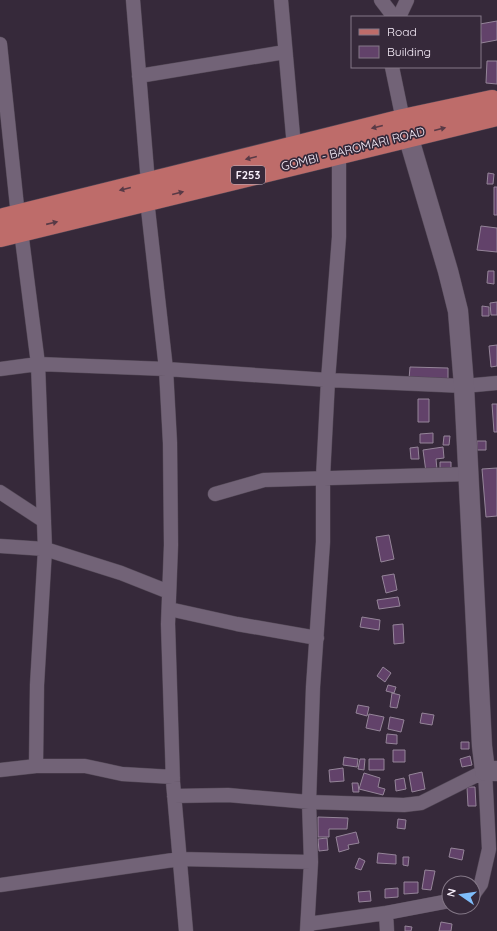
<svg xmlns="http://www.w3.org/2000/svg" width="497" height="931" font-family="Quicksand,sans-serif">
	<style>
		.building { fill: #62426a; stroke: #958599 }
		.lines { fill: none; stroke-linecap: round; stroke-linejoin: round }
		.street-casing { stroke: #524755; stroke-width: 15 }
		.secondary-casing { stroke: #524755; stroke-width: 21 }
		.primary-casing { stroke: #524755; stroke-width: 23 }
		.street { stroke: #726377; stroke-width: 14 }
		.secondary { stroke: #726377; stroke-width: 20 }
		.primary { stroke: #be6c6a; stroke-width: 22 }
		.oneway { fill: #583a46 }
		.labels { text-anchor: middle; stroke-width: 3.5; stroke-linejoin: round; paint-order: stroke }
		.shield { fill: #36293a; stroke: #beb4c1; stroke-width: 1 }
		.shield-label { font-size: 11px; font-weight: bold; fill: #f8effb }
		.street-label { font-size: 12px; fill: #f8effb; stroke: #36293a }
	</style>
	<rect width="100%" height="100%" fill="#36293a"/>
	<path class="building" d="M497,21V40L481,43L480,24Z
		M487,61H497V84L486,83Z
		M488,173L494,174L493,184H487Z
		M494,187H497V215H494Z
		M481,226L497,228V252L477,250Z
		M488,271H494V284L487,283Z
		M497,302V315H491L490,303Z
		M482,306L489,307V316H482Z
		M497,345V366L491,367L489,346Z
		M410,367L448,368V381L409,379Z
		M418,399H429V422H418Z
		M492,404H497V432H494Z
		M433,433V443H420V434Z
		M444,436H450L449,445H443Z
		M477,441H486V450H477Z
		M418,447L419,459H411L410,448Z
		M443,447L444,458L436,459L437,470L426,472L423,450Z
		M440,462H451V469H440Z
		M497,468V516L486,517L482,469Z
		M389,535L394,559L381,562L376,537Z
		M394,574L397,590L386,593L382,576Z
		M398,597L400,606L379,609L377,600Z
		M362,617L380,620L379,630L360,627Z
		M403,624L404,643L394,644L393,625Z
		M383,667L391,673L385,682L377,676Z
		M388,685L396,687L394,693L386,691Z
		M392,693L400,695L397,708L390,707Z
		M358,705L369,707L367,716L356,713Z
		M422,713L434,715L432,725L420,723Z
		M369,714L384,717L380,731L366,728Z
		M390,717L404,720L401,732L388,729Z
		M387,734L397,735V744L386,743Z
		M461,742H469V749H461Z
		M393,750H405V762H393Z
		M470,756L472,765L462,767L460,759Z
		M344,757L358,759L357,767L343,765Z
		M360,759H365L364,770L358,769Z
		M369,759H384V770H369Z
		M343,768L344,781L330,782L329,770Z
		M422,772L425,789L412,792L409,775Z
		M364,773L380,778L378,787L385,789L383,795L359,789Z
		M404,778L406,789L396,791L395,780Z
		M352,783H358L359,792H353Z
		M467,787H475L476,806H468Z
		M318,817L348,818L347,829H329V837H318Z
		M398,819L406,820L405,829L397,828Z
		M356,832L359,843L348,845L349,849L339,852L336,837Z
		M327,838L328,850L319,851L318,839Z
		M451,848L464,850L462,860L449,857Z
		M378,853L396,855V864L377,863Z
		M403,857H409L408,866L403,865Z
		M359,858L365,861L361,870L355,868Z
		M425,870L435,871L431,890L422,889Z
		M404,882H418V893L404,894Z
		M398,888V897L385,898V889Z
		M370,891L371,901L359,902L358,892Z
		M441,922L452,924L451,931H439Z
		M405,926L412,927L411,931H405Z"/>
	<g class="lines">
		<defs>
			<path id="street" d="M133,0L148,183
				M281,0L294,147
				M381,0L394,17
				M399,17L407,0
				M0,44L18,216
				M392,67L403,120
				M139,76L285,52
				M147,200L166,369L170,443L171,545L168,624L173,782L186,931
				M21,231L38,364L45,549L37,685L36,766
				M0,369L38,364L166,369L328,380L464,386L497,383
				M0,492L44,521
				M215,494L264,480L468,474
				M0,546L45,549L121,573L169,592
				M169,609L237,624L317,638
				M0,770L36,766H85L122,774L173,777
				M174,796L228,795L309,802L404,805L421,803L485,771L489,849L481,884L473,895
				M0,885L180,859L311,862
				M386,913L387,931
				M308,924L386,913L449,901
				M307,931L311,862L309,802L313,687L323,542V477L328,380L339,237V152"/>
			<path id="secondary" d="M404,122L448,271L458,311L464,386L482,746L485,771H497"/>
			<path id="primary" d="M4,219L403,120L492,101
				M0,236L497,115"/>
		</defs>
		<use href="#street" class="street-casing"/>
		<use href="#secondary" class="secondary-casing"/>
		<use href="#primary" class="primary-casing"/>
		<use href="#street" class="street"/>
		<use href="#secondary" class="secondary"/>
		<use href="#primary" class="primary"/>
	</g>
	<defs><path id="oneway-solid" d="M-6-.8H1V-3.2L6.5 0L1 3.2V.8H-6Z"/></defs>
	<g class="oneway">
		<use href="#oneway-solid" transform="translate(377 127) rotate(166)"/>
		<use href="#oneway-solid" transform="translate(440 129) rotate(-14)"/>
		<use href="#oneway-solid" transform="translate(251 158) rotate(166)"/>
		<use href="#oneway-solid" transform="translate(125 189) rotate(166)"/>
		<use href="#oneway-solid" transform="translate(178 193) rotate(-14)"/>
		<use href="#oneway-solid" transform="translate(52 223) rotate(-13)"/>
	</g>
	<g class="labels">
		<rect class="shield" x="231" y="166" width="34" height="18" rx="3"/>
		<g class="shield-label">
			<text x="248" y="179">F253</text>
		</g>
		<g class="street-label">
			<text transform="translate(353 149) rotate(-14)" y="4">GOMBI - BAROMARI ROAD</text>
		</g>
	</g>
	<rect x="351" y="16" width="130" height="52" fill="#36293a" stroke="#847887"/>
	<rect x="359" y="29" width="20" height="6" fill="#be6c6a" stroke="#847887"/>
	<text x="387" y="36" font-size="12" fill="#f8effb">Road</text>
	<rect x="359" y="46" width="20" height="12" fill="#62426a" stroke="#847887"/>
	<text x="387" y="56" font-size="12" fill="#f8effb">Building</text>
	<g transform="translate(461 895) rotate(283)"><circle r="19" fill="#36293a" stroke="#847887"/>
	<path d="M0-3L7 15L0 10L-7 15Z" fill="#7fbdfa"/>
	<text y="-6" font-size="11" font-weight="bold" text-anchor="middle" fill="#f8effb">N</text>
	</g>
</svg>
